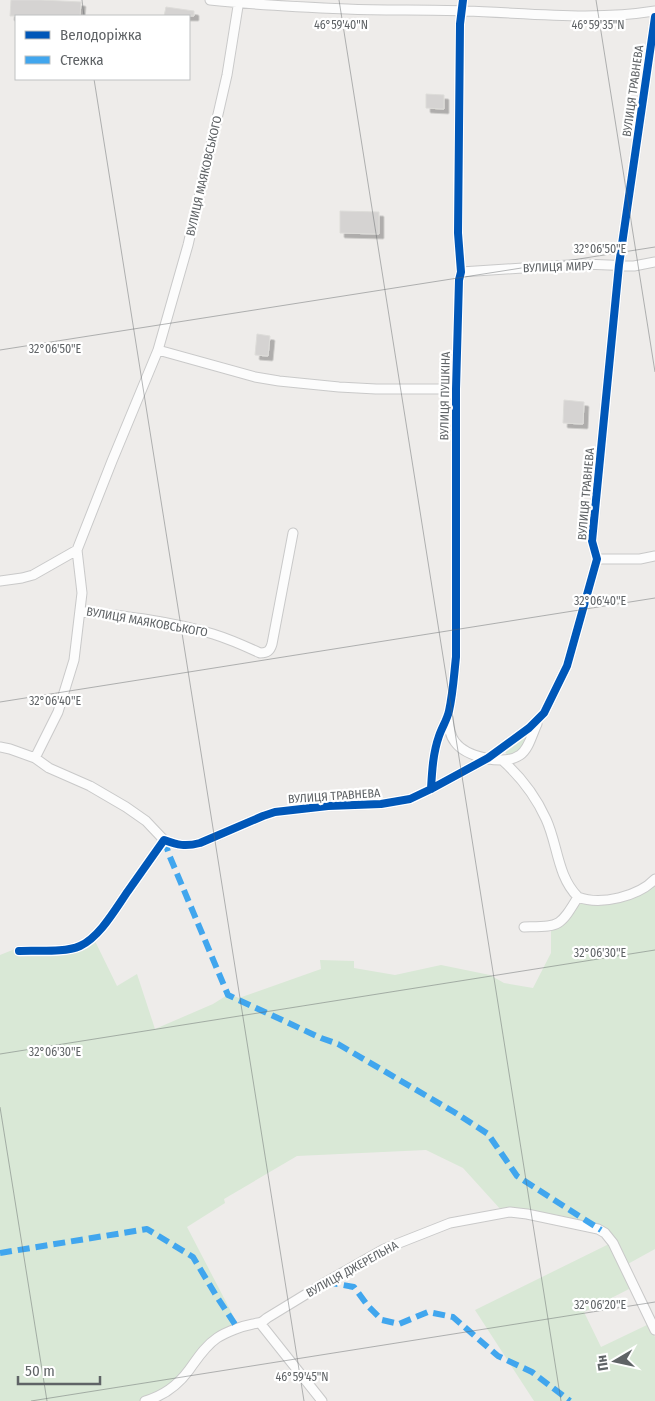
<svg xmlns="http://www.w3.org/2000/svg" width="655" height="1401" font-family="'Fira Sans Condensed',sans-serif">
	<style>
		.green { fill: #d9e8d6 }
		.building { fill: #d5d3d2; stroke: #dddcd9; filter: url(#shadow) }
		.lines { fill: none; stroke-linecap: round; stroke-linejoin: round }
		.street-casing { stroke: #c9c9c9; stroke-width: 11 }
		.street { stroke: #fcfcfc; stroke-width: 9 }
		.quiet { stroke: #41a6ee; stroke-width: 6; stroke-dasharray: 12 6; stroke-linecap: butt }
		.cycleway-casing { stroke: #fff; stroke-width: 11 }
		.cycleway { stroke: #0057b8; stroke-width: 8 }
		.ticks { fill: none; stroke: #5f6366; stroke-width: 1; stroke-opacity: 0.45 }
		.labels { text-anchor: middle; stroke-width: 4.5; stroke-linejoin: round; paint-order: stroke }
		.street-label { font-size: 12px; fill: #5f6366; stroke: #fff }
		.ticks-label { font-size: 12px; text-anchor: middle; fill: #5f6366; stroke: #fff; stroke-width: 4.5; stroke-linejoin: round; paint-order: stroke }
	</style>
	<defs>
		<filter id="shadow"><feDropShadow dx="4.5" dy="4.5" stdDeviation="0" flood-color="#0004"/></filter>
	</defs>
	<rect width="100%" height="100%" fill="#eeecea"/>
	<path class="green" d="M530,732C524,747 524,753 507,756L505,751L506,748Z
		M655,875V1249L626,1265L607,1231L502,1211L463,1168L426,1150L297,1156L224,1199L225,1203L187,1227L238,1325L220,1339L151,1401H0V955L15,949L19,954L55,952L94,939L117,986L137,974L155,1029L213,1004L229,994L239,998L321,969L320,960L354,961V968L395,975L441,965L490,975L504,983L533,988L551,953V927L576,908L587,898H592L635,891L652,879Z
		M611,1243L631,1288L584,1312L601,1347L649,1324L655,1337V1401H534L475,1310Z"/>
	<path class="building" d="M11,0H41L81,2L80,16H10Z
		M166,7L194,11V16H164Z
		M426,94L444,95V109L426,108Z
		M340,211L379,212V234L340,233Z
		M257,334L270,336L268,356L255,355Z
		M564,400L584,402L583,424L563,423Z"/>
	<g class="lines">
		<defs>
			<path id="street" d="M210,0C255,5 301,7 347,9C386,11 425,9 465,11C528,13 593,21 655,11
				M461,272L583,264L634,266L655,262
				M158,350L255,377L279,381L339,387L376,389H456
				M597,559H640L655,556
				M0,581L22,578L33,575L77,550
				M80,611C125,616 171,621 213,634C229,639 245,646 260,653C267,653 270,651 272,644L293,533
				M448,716C449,725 449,735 455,742C466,757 504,766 520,755C529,749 532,734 537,724
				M0,747L10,749L35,758L49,768L90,786L126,807L146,821L164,840
				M35,758L58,712L74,660L82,593L77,550L112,461L158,350L188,245L227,75L239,0
				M502,760C520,776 536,797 546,819C558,845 557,876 578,897
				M431,789C432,771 433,753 439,736C442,727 447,720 449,711C453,693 454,675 456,657V389L459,280L461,272L458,233L460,24L463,0
				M524,927C560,926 559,928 578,897C601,906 639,896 655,879
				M19,951C37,950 64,953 80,946C100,937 116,908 128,891C140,874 152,857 164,840C178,845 185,847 200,843L263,816L275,812L328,806L381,804L410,799L431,789L488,758L529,728L544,713L567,666L597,559L592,541L619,265L655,17
				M260,1323L322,1401
				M145,1401C163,1396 178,1385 189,1370C197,1359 205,1346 217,1338C226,1332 242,1326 253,1324C261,1322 260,1324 267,1318L326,1282L384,1249L450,1223L510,1212L527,1214L598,1229L605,1233L613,1243L655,1330"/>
		</defs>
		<use href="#street" class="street-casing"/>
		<use href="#street" class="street"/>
		<path class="quiet" d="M164,840L170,857L228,995L321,1038L338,1044L454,1112L488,1134L517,1176L601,1230
			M0,1253L147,1229L193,1257L217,1297L238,1329
			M326,1282L354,1287L368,1306L382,1320L399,1324L428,1312L453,1317L498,1356L532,1372L570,1401"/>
		<defs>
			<path id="cycleway" d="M431,789C432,771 433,753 439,736C442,727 447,720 449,711C453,693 454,675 456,657V389L459,280L461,272L458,233L460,24L463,0
				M19,951C37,950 64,953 80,946C100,937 116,908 128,891C140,874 152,857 164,840C178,845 185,847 200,843L263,816L275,812L328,806L381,804L410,799L431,789L488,758L529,728L544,713L567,666L597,559L592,541L619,265L655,17"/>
		</defs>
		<use href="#cycleway" class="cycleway-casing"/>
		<use href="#cycleway" class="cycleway"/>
	</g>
	<path class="ticks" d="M82,0L84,16M339,0L561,1401M596,0L655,372M94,79L304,1401M0,350L655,247M0,702L655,598M0,1054L655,950M0,1107L47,1401M31,1401L655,1302"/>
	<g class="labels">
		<g class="street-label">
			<text transform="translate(633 91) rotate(-82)" y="4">ВУЛИЦЯ ТРАВНЕВА</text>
			<text transform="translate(204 176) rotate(-77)" y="4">ВУЛИЦЯ МАЯКОВСЬКОГО</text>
			<text transform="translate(558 267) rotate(-2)" y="4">ВУЛИЦЯ МИРУ</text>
			<text transform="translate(445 396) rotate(-89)" y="4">ВУЛИЦЯ ПУШКІНА</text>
			<text transform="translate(586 494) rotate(-85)" y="4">ВУЛИЦЯ ТРАВНЕВА</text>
			<text transform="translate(147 622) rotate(10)" y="4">ВУЛИЦЯ МАЯКОВСЬКОГО</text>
			<text transform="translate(334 796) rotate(-4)" y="4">ВУЛИЦЯ ТРАВНЕВА</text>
			<text transform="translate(352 1269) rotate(-29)" y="4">ВУЛИЦЯ ДЖЕРЕЛЬНА</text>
		</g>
	</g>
	<g class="ticks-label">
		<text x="341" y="29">46°59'40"N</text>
		<text x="598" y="29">46°59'35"N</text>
		<text x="600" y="253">32°06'50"E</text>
		<text x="55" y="353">32°06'50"E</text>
		<text x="600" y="605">32°06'40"E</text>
		<text x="55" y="705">32°06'40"E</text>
		<text x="600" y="957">32°06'30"E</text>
		<text x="55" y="1056">32°06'30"E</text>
		<text x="600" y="1309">32°06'20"E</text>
		<text x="302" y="1381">46°59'45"N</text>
	</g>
	<rect x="15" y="15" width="175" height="65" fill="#ffffff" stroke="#bfc1c2"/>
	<rect x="25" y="31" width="25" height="8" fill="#0057b8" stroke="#bfc1c2"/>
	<text x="60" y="40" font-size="15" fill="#5f6366">Велодоріжка</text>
	<rect x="25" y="56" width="25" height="8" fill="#41a6ee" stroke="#bfc1c2"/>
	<text x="60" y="65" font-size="15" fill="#5f6366">Стежка</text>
	<g transform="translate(615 1361) rotate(261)" stroke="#ffffff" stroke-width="4" paint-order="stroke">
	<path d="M0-4L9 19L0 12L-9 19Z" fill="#5f6366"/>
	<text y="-8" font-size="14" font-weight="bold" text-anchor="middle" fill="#5f6366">Пн</text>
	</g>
	<path d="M18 1376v8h82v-8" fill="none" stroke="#5f6366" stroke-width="2.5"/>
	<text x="25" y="1376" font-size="15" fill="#5f6366" stroke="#ffffff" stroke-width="4" paint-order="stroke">50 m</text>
</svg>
